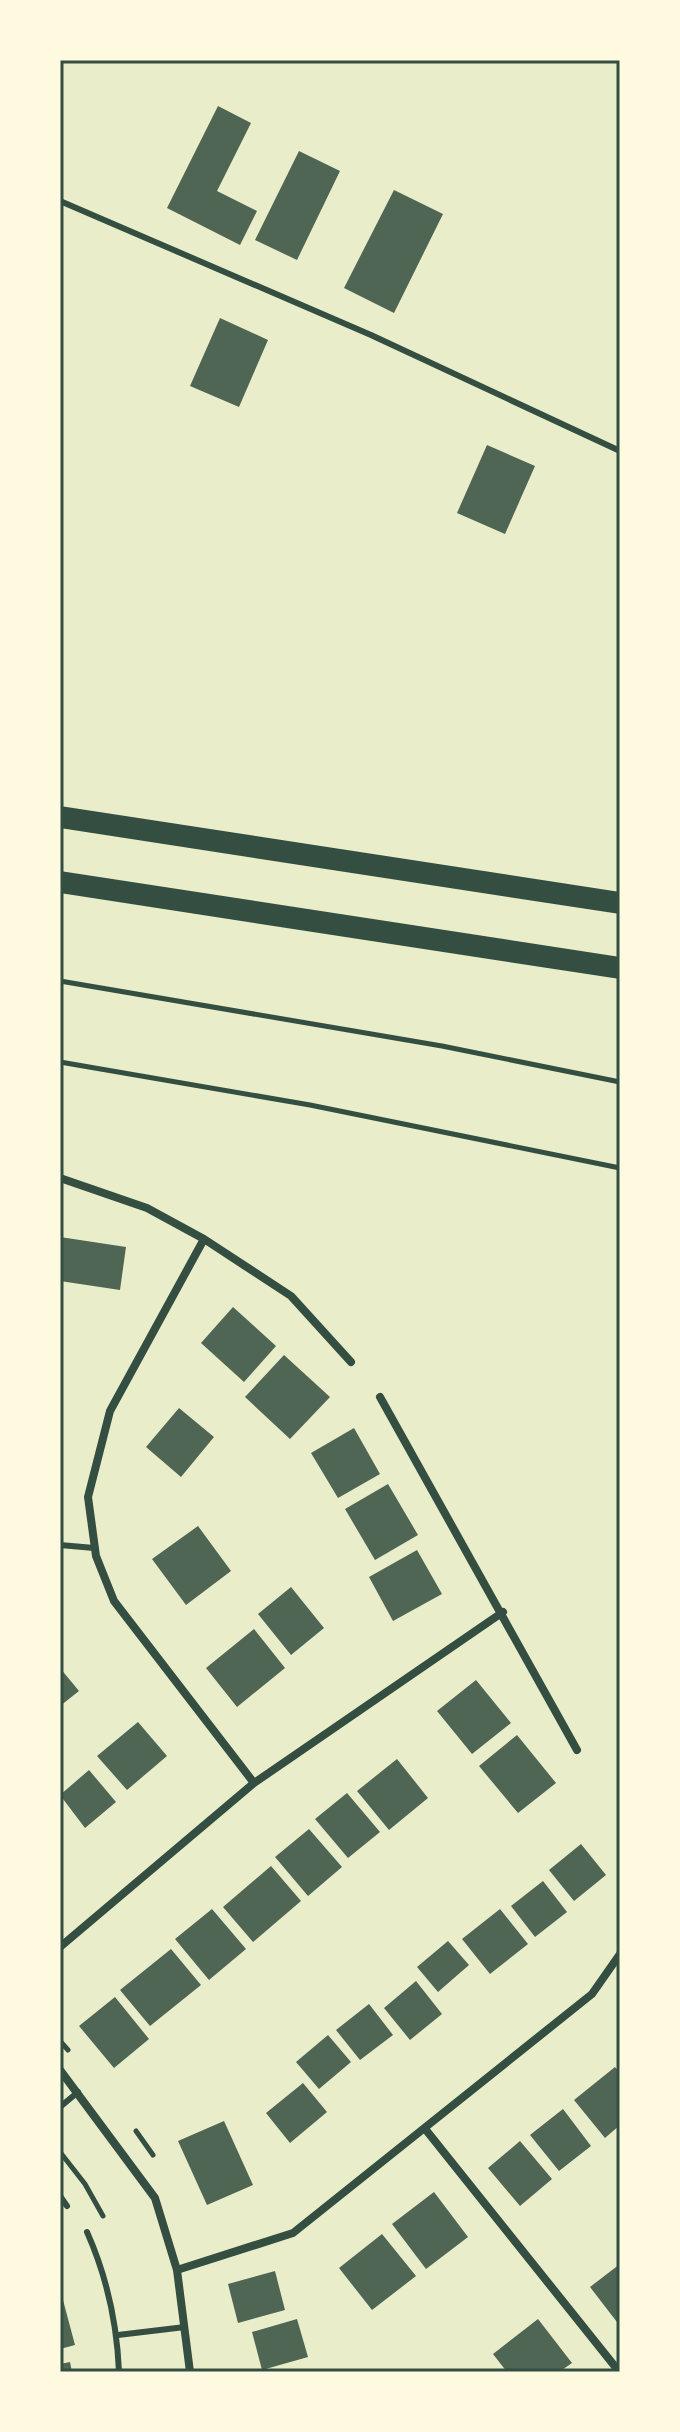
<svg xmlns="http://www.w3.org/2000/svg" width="680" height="2432" font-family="Spectral,serif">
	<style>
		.building { fill: #4f6655 }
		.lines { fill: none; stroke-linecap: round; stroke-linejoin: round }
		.path { stroke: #344e41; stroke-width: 5 }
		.service { stroke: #344e41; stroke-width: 6 }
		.minor { stroke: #344e41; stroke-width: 8 }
		.trunk { stroke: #344e41; stroke-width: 22 }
		.neatline { fill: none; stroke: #344e41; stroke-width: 3 }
	</style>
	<rect width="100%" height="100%" fill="#e9edc9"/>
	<path class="building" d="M218,106L251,123L217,191L257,211L240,245L167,208Z
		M299,151L340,171L297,260L255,240Z
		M394,190L443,214L394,313L344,288Z
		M220,318L268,340L239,407L190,386Z
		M487,445L535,466L505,534L457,513Z
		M60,1237L126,1247L120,1290L60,1281Z
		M233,1307L276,1346L244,1382L201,1343Z
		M284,1355L330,1397L290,1439L245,1397Z
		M179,1408L214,1437L181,1477L146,1447Z
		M354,1428L380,1474L338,1498L311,1453Z
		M388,1484L418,1535L375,1560L345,1509Z
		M198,1526L231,1571L186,1605L152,1559Z
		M417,1550L442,1594L393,1621L369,1577Z
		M291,1587L324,1628L291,1655L258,1614Z
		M254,1629L285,1668L237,1707L206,1668Z
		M60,1668L79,1691L60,1706Z
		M476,1680L511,1723L472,1754L437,1711Z
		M138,1722L167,1756L127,1790L97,1756Z
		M517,1735L556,1783L518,1813L479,1766Z
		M397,1759L428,1798L389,1830L357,1791Z
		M89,1770L116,1802L85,1828L60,1795Z
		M347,1793L380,1832L348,1858L315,1819Z
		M309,1829L342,1867L308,1896L275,1857Z
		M581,1844L606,1875L574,1901L549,1870Z
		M271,1866L301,1901L253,1942L223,1907Z
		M543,1881L567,1912L535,1937L511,1906Z
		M212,1909L246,1949L209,1980L175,1939Z
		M500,1909L528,1944L490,1974L462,1939Z
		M448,1941L469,1965L438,1992L417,1967Z
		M171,1949L201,1985L150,2026L120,1990Z
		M416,1981L442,2014L410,2040L384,2008Z
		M115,1997L149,2039L114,2068L79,2026Z
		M369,2004L393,2035L360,2060L336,2030Z
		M328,2035L351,2062L319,2089L296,2062Z
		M615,2067L620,2073V2125L605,2138L574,2100Z
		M303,2083L327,2112L290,2143L266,2113Z
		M563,2109L591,2146L559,2171L530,2135Z
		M224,2121L253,2185L207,2205L178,2141Z
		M520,2141L552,2179L520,2206L488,2168Z
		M434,2192L468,2237L426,2269L392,2224Z
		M382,2234L416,2276L372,2310L339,2268Z
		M620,2264V2326L590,2287Z
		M275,2271L285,2310L238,2323L228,2284Z
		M63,2300L75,2345L60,2349V2301Z
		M297,2319L308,2357L262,2370L252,2332Z
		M538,2319L572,2363L559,2372H507L493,2354Z
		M70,2362L72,2372H60V2364Z"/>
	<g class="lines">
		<path class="path" d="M60,981L442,1046L620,1082
			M60,1062L310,1105L620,1168
			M60,2041L68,2050
			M136,2131L153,2155
			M60,2152L85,2184L103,2216"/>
		<path class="service" d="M60,201L371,335L620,451
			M60,1545L94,1548
			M60,2107L78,2092
			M60,2196L67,2206
			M87,2232C107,2277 117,2323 119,2372
			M118,2335L185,2327"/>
		<path class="minor" d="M60,1178L147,1208L204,1239L291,1296L351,1362
			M204,1239L110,1411L88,1497L96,1556L114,1601L254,1783
			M380,1397L577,1750
			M60,1947L254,1783L503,1612
			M60,2070L155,2198L177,2270L190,2372
			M426,2130L617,2369
			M177,2270L293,2233L592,1994L620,1954"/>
		<path class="trunk" d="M60,817L620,903
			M60,882L620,968"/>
	</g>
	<rect width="680" height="2432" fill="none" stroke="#fefae0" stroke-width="124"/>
	<rect x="62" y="62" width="556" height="2308" class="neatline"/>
</svg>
